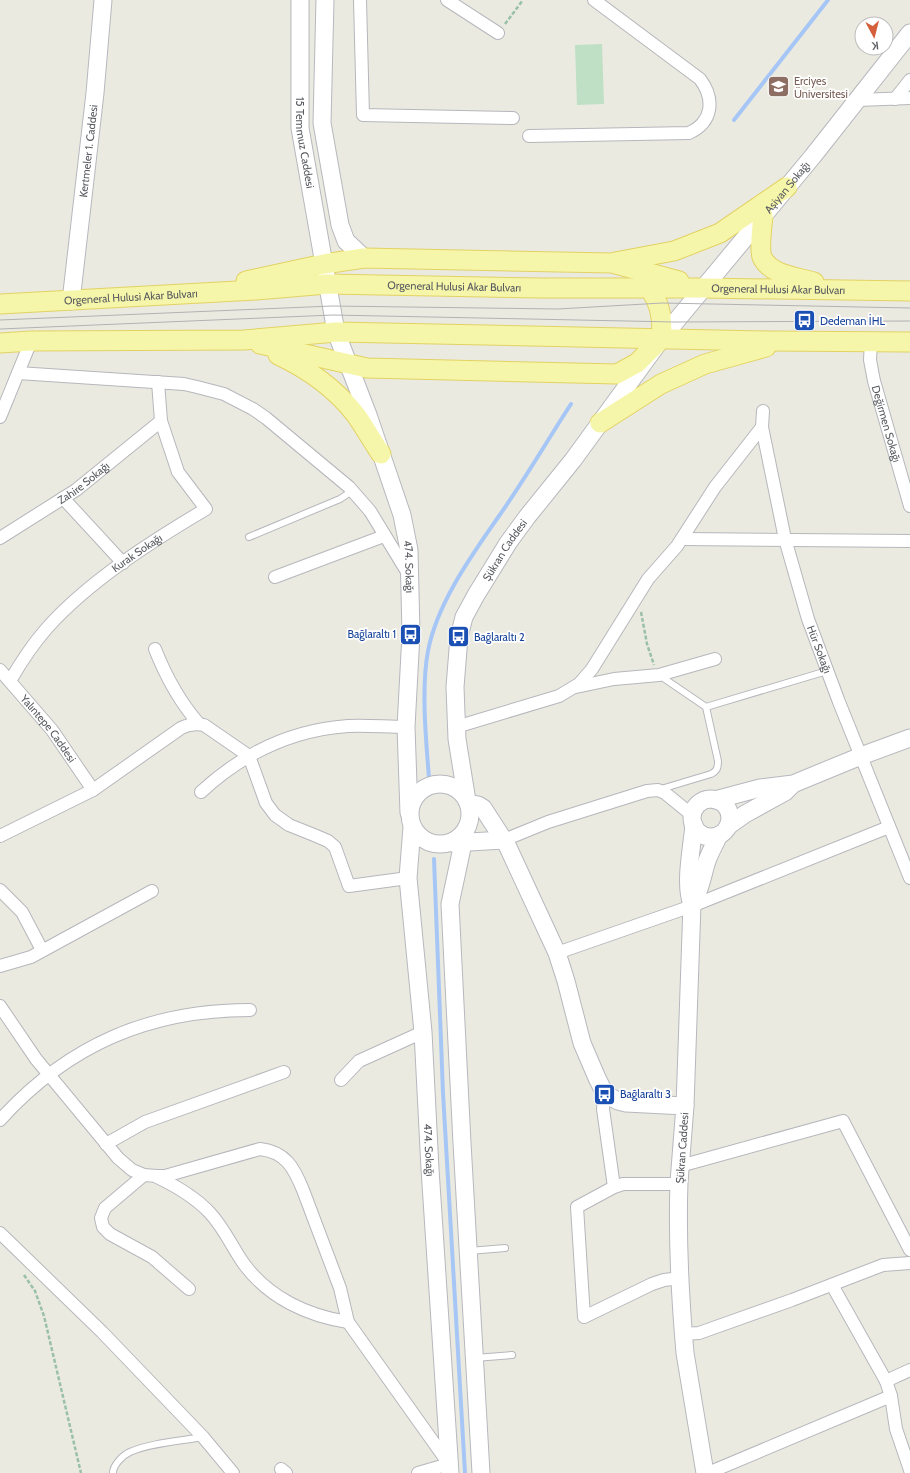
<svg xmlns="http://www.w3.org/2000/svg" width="910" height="1473" font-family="Cabin,sans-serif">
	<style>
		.green { fill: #bfe0c4 }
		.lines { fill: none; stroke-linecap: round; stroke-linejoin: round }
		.stream { stroke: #a6c6f6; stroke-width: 4 }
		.lane-casing { stroke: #b6b7bc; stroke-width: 8 }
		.street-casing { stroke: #b6b7bc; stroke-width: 14 }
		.secondary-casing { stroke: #b6b8be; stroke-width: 19 }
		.primary-casing { stroke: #e2d262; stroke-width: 21 }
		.path { stroke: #9ac0aa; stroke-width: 2.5; stroke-dasharray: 4 2; stroke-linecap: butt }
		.lane { stroke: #fff; stroke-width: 6 }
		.street { stroke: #fff; stroke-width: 12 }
		.secondary { stroke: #fff; stroke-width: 17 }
		.primary { stroke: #f6f6aa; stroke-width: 19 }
		.tram { stroke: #b1b2b2; stroke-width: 1 }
		.labels { text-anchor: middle; stroke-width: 3.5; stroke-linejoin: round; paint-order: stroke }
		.education-label { font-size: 11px; fill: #785e54; stroke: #fff; text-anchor: start }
		.street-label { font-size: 11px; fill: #595b60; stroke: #fff }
		.transit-label { font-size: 11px; fill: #164399; stroke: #fff; text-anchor: start }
	</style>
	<rect width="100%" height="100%" fill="#ebeae1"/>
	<path class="green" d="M602,44L604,104L577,105L575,45Z"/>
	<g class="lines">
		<path class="stream" d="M734,120L828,0
			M429,778C426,740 421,688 428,651C437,603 472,555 499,516C525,479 547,441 571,404
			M434,859L443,1093L465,1473"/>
		<defs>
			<path id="lane" d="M249,537L340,499L352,491
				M659,675L706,707
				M661,789L711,774C717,771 718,768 718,761L706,707L827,671
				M469,1251L505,1248
				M475,1358L512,1355
				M113,1473C113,1465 123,1455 130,1452C150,1443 181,1441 203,1437"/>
			<g id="street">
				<path d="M360,0L363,115L513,118"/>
				<path d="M447,0L498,33"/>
				<path d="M895,99L910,80"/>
				<path d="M858,100L910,98"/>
				<path d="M529,136L689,133C713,122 715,99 700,79L594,0"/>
				<path id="s1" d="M871,342L870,360L874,381L910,506"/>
				<path d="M18,373L184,384L197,387L224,394L253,409L266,418L349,487L370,511L409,575"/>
				<path id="s2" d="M763,411L762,427L785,539L808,619L839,702L910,878"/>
				<path d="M0,417L31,341"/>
				<path d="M63,498L123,563"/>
				<path id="s3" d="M0,538L76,490L161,421"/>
				<path d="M682,539L910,541"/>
				<path d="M275,577L384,536"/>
				<path d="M155,649C166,677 179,701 199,724"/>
				<path id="s4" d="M0,670L52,730L93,790"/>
				<path id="s5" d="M10,681C21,662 33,644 47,628C89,581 152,541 206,509L178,472L161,421L158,382"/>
				<path d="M576,687L614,679L659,675L715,659"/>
				<path d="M456,727L559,696L579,684L592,669L648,579L677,546L715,487L762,427"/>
				<path d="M201,792C242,754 291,730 348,726C367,725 386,727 406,727"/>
				<path d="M0,836L93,790L181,728C189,724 195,723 204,725L249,756L266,803L275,815L289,825L314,835L328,841L335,847L349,886L408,878"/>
				<path d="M504,840L548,822L647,791L658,790L665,793L692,815"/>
				<path d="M0,890L22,912L42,950"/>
				<path d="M557,953L692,906L889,827"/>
				<path d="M0,966L31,957L152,891"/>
				<path d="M0,1006L36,1059L118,1158L132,1170L144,1175L157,1176H165L260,1149C286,1152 294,1168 303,1190L340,1288L348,1322L449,1464L418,1473"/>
				<path d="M341,1080L359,1061L423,1032"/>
				<path d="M605,1094L603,1109L614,1187"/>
				<path d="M0,1120C68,1045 149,1010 250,1010"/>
				<path d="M106,1144L145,1122L284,1072"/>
				<path d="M680,1166L843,1121L910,1250"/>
				<path d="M144,1175L105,1208L101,1218L103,1227L110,1234L152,1257L189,1289"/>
				<path d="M157,1177C176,1186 195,1197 210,1213C224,1228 232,1247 244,1264C269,1298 308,1316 348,1322"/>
				<path d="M679,1184H623L614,1187L577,1207L584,1317L652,1284L664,1280L681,1278"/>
				<path d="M0,1233L102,1332L203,1437L233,1473"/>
				<path d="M832,1285L886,1381"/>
				<path d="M683,1334L699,1333L792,1300L883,1265L910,1263"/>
				<path d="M910,1370L886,1381L891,1396L896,1429L910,1470"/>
				<path d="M281,1469L286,1473"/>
				<path d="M708,1473L891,1396"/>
			</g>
			<g id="secondary">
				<path id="s6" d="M300,0V128L336,332L368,415L402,515L409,550L411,634L406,727L409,813"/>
				<path d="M325,0L322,123L340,225L346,241L364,258"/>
				<path id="s7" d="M71,301L95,93L103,0"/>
				<circle cx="440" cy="814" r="30"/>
				<circle cx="711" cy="818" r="19"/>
				<path d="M715,800L760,788L793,784L861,756L910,738"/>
				<path id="s8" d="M467,801L457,739L455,687L459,637L464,617L476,595L508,543L527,517L573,460L662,338L813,156L910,33"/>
				<path d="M468,803L478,805L483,808L507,845L557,953L566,981L582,1043L597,1078L605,1094L618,1101L626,1103L685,1106C683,1131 681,1157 679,1182C677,1239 680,1296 685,1353L705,1473"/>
				<path d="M728,826L745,814L785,792L792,785"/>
				<path id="s9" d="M412,827L408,878L423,1032L430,1169L450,1473"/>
				<path d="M466,829L450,904L462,1143L481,1473"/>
				<path d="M452,843L504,840"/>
				<path d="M692,904C701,890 702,876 707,861C710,852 715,844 719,835"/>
				<path d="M685,1106L692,904C684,885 692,847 694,825"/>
			</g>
			<g id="primary">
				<path d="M763,216C762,225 759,249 762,257C770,275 797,277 814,282"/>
				<path d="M615,262L674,251L720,233L787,187"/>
				<path d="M246,281L324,264L364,258L612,263L679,281"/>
				<path id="s10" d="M0,304L256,290L327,284L541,288H703L910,291"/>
				<path d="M0,343L31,341L244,340L336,332L769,341L910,342"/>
				<path d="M260,344L367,368L617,374L637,363L662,338C662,319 661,304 649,288"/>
				<path d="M278,355C308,369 335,388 356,415C365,428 373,442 381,454"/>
				<path d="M600,423L661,384L705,364L766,347"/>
			</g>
		</defs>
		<use href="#lane" class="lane-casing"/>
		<use href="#street" class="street-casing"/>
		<use href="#secondary" class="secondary-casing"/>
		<use href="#primary" class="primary-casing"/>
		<path class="path" d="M505,24L523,0
			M641,612L647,644L654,665
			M24,1275L35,1291L44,1316L81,1473"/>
		<use href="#lane" class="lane"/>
		<use href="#street" class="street"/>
		<use href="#secondary" class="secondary"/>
		<use href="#primary" class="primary"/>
		<path class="tram" d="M0,320L332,306L558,309L662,303L910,308
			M0,329L333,315L675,322L910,321"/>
	</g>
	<defs>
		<symbol id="university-square" viewBox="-11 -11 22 22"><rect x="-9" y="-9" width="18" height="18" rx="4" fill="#8d6e63" stroke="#fff"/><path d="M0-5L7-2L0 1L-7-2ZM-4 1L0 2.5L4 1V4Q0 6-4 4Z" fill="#fff"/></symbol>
		<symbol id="bus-square" viewBox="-11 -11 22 22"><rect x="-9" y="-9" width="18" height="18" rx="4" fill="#1a4fb4" stroke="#fff"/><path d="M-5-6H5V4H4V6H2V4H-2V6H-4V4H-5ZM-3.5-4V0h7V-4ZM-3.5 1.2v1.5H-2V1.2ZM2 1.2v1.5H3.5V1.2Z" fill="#fff"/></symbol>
	</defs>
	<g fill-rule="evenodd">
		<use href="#university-square" x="766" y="74" width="25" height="25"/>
		<use href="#bus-square" x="792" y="308" width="25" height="25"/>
		<use href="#bus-square" x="398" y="622" width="25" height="25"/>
		<use href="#bus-square" x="446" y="624" width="25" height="25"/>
		<use href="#bus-square" x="592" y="1082" width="25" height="25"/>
	</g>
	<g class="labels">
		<g class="education-label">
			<text x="794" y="85">Erciyes<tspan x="794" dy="13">Üniversitesi</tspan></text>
		</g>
		<g class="street-label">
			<text dy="4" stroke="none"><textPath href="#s6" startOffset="143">15 Temmuz Caddesi</textPath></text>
			<text dy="4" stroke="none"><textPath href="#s7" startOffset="151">Kertmeler 1. Caddesi</textPath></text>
			<text dy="4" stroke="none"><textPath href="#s8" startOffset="724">Aşiyan Sokağı</textPath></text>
			<text dy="4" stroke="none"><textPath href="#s10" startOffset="455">Orgeneral Hulusi Akar Bulvarı</textPath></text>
			<text dy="4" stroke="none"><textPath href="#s10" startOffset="779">Orgeneral Hulusi Akar Bulvarı</textPath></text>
			<text dy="4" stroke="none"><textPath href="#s10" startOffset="131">Orgeneral Hulusi Akar Bulvarı</textPath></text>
			<text dy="4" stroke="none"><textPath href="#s1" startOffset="84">Değirmen Sokağı</textPath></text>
			<text dy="4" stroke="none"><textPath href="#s3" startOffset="100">Zahire Sokağı</textPath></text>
			<text dy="4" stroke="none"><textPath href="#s8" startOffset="264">Şükran Caddesi</textPath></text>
			<text dy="4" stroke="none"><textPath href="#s5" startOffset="182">Kurak Sokağı</textPath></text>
			<text dy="4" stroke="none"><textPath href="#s6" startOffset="582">474. Sokağı</textPath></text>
			<text dy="4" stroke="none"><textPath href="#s2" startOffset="246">Hür Sokağı</textPath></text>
			<text dy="4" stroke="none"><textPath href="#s4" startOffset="76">Yalıntepe Caddesi</textPath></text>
			<text transform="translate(682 1148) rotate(-86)" y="4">Şükran Caddesi</text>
			<text dy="4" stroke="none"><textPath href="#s9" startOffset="324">474. Sokağı</textPath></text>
		</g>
		<g class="transit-label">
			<text x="820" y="325">Dedeman İHL</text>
			<text x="396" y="638" text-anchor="end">Bağlaraltı 1</text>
			<text x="474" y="641">Bağlaraltı 2</text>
			<text x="620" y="1098">Bağlaraltı 3</text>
		</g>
	</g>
	<g transform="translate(874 36) rotate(173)"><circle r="19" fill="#ffffff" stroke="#bdbdbf"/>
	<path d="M0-3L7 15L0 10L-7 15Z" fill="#d65f3b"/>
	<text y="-6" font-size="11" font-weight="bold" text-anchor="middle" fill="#595b60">K</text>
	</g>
</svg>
